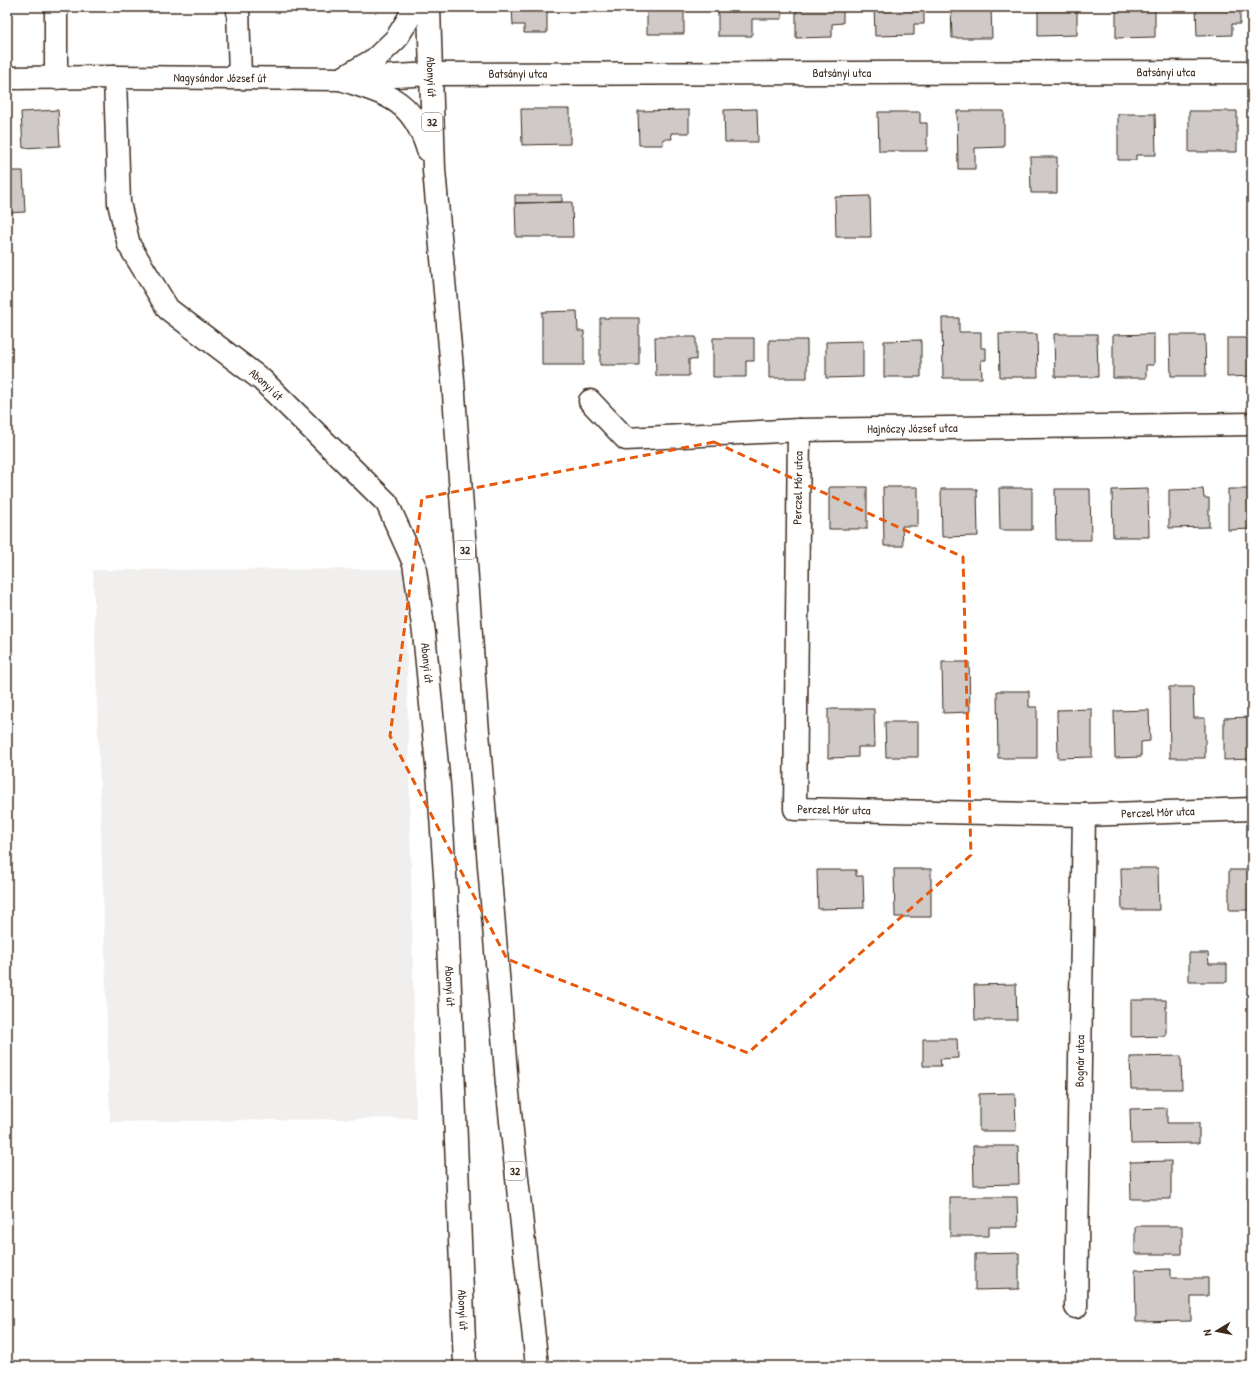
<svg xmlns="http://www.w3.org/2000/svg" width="1259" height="1373" font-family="'Patrick Hand',sans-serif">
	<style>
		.built { fill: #f1efee }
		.building { fill: #cfcac7; stroke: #3b2a1e }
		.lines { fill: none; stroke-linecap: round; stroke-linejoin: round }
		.minor-casing { stroke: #3b2a1e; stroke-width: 25 }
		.major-casing { stroke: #3b2a1e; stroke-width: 25 }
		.minor { stroke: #fff; stroke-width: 22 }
		.major { stroke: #fff; stroke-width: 22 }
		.marked { fill: none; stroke: #e8590c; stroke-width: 3; stroke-dasharray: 8 5; stroke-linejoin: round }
		.labels { text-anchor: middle; stroke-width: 4; stroke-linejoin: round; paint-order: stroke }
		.shield { fill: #fff; stroke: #766a62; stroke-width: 1 }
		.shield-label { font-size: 11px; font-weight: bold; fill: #3b2a1e }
		.street-label { font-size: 12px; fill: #3b2a1e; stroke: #fff }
	</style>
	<rect width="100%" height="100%" fill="#fff"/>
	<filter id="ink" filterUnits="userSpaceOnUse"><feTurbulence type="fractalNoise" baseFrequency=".025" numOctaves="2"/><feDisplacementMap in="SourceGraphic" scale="8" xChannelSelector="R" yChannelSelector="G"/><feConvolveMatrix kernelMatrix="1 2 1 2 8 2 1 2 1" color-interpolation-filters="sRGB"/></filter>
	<g filter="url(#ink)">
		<path class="built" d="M405,569L416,1118L110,1122L93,570Z"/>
		<path class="building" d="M512,7H547V33H524V25H513Z
			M647,7H684V34H647Z
			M718,7H782V19H752V36H718Z
			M796,7H843V23L832,24V37L796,38Z
			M874,7H924V24H914V35L875,36Z
			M951,7H991L992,38H952Z
			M1038,7H1077V35L1038,36Z
			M1116,7H1155V37L1116,38Z
			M1196,7H1240V24H1232V35L1197,36Z
			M521,109H570V144L522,145Z
			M757,109L758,142H725L724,110Z
			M58,110L60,146L23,148L21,112Z
			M689,110V133H671L672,139H663V145H639L638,111Z
			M957,111H1004V147L975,148V169H958Z
			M1189,111H1237V152H1189Z
			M878,112H920V123H927V151H879Z
			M1118,114H1155L1156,155H1136V160H1118Z
			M1030,157H1057V193H1031Z
			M7,171H23L25,212L7,213Z
			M515,195H562V202L515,203Z
			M870,196L871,237H836L835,197Z
			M572,202L573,237H516L515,203Z
			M577,311L578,331H584V365H542V312Z
			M600,318H639V365H600Z
			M942,318H959V332H981V348H986V360H981L982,378H943Z
			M999,334H1037L1038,377H1000Z
			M1054,334H1097L1098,377H1055Z
			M1154,334V365H1146V378H1113V335Z
			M1170,335H1205L1206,376H1171Z
			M655,337H696V360L689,359V376H656Z
			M713,338H754V361H746V377H713Z
			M1227,338H1252V376L1227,377Z
			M769,340H807V378H769Z
			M921,340V377H884V341Z
			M863,341V377L826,378V342Z
			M829,487H867V529H829Z
			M883,487H918V526H902L903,546H884Z
			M999,488H1032V530H1000Z
			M941,489H977L978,536L942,537Z
			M1055,489H1090L1091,540H1056Z
			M1148,489L1149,537H1113L1112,490Z
			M1203,489L1204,498H1209V527L1169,528V490Z
			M1228,489H1252V529L1228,530Z
			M942,662H969L970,712L943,713Z
			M1169,687H1193L1194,718H1205V758H1170Z
			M997,691H1029V707H1037V758H998Z
			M828,709H874L875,747H858V757L828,758Z
			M1092,709V757L1058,758L1057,710Z
			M1149,710L1150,741L1141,742V757L1115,758L1114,711Z
			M1252,717V759L1224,760V718Z
			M885,722H918V757H886Z
			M1121,868H1158L1159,910H1122Z
			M894,869H931V917H895Z
			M817,870H856V876H863L864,908L818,909Z
			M1229,870H1252V910H1229Z
			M1189,953H1208L1209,964H1227V982H1189Z
			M1016,984L1017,1020H975L974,985Z
			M1131,1000H1166V1036L1131,1037Z
			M923,1039H957L958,1058L940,1059L941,1066H923Z
			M1181,1056L1182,1089H1131L1130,1057Z
			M1015,1093L1016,1131H979V1094Z
			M1167,1108V1123H1199V1143L1131,1144L1130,1109Z
			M973,1146H1018L1019,1184L974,1185Z
			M1171,1161V1199H1131L1130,1162Z
			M950,1197H1017L1018,1227H989V1236H950Z
			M1135,1226H1182V1254H1135Z
			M1019,1253V1289L975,1290V1254Z
			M1171,1269V1278H1208V1296H1191V1321L1136,1322L1135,1270Z"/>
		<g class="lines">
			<defs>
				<g id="minor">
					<path d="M238,7L240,78"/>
					<path id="s1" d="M115,77L119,203L129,245L168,309L262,380L387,503L414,563L424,633L439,786L446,890L465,1366"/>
					<path id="s2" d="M7,78L115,77L341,79L432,74L1252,72"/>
					<path d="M56,78V7"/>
					<path id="s3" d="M590,401L626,439L799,430L1252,424"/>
					<path id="s4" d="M799,430L795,809L1084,815L1252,809"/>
					<path id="s5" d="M1076,1307L1084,815"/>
				</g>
				<g id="major">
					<path id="s6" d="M429,7L434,170L453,380L477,720L507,1084L537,1366"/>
					<path d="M341,79C387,95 412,98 428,150"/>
					<path d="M341,79L375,59L396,39L409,18L412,7"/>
				</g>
			</defs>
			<use href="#minor" class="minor-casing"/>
			<use href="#major" class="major-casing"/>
			<use href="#minor" class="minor"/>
			<use href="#major" class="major"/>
		</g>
	</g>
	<path class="marked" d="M714,442L963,557L971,855L748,1053L507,959L390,736L422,498Z"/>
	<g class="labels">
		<g class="shield">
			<rect x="422" y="113" width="20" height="18" rx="3"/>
			<rect x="455" y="541" width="20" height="18" rx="3"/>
			<rect x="505" y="1162" width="20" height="18" rx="3"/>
		</g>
		<g class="shield-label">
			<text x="432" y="126">32</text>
			<text x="465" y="554">32</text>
			<text x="515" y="1175">32</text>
		</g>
		<g class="street-label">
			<text dy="4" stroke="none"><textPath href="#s2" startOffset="1159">Batsányi utca</textPath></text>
			<text dy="4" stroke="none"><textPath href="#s2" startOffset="835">Batsányi utca</textPath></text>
			<text dy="4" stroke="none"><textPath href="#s2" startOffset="511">Batsányi utca</textPath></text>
			<text dy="4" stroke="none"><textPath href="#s6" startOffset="70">Abonyi út</textPath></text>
			<text dy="4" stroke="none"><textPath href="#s2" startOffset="213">Nagysándor József út</textPath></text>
			<text dy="4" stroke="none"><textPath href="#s1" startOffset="368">Abonyi út</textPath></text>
			<text dy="4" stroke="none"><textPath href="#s3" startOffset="339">Hajnóczy József utca</textPath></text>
			<text transform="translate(798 488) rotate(-89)" y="4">Perczel Mór utca</text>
			<text dy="4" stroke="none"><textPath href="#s1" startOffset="704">Abonyi út</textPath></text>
			<text dy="4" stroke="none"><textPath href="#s4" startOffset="418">Perczel Mór utca</textPath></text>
			<text dy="4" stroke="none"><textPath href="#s4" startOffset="742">Perczel Mór utca</textPath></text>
			<text dy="4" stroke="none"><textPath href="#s1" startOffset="1028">Abonyi út</textPath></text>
			<text dy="4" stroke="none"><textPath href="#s5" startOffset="246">Bognár utca</textPath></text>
			<text dy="4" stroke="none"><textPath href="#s1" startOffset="1352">Abonyi út</textPath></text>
		</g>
	</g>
	<rect width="1259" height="1373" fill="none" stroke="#fff" stroke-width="24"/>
	<rect x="12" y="12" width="1235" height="1349" fill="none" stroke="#3b2a1e" stroke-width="1.5" filter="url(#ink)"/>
	<g transform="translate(1217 1331) rotate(260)" stroke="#ffffff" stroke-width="3" paint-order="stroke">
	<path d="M0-3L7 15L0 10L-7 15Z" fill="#3b2a1e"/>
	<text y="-6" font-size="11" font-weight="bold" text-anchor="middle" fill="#3b2a1e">N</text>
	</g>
</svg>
